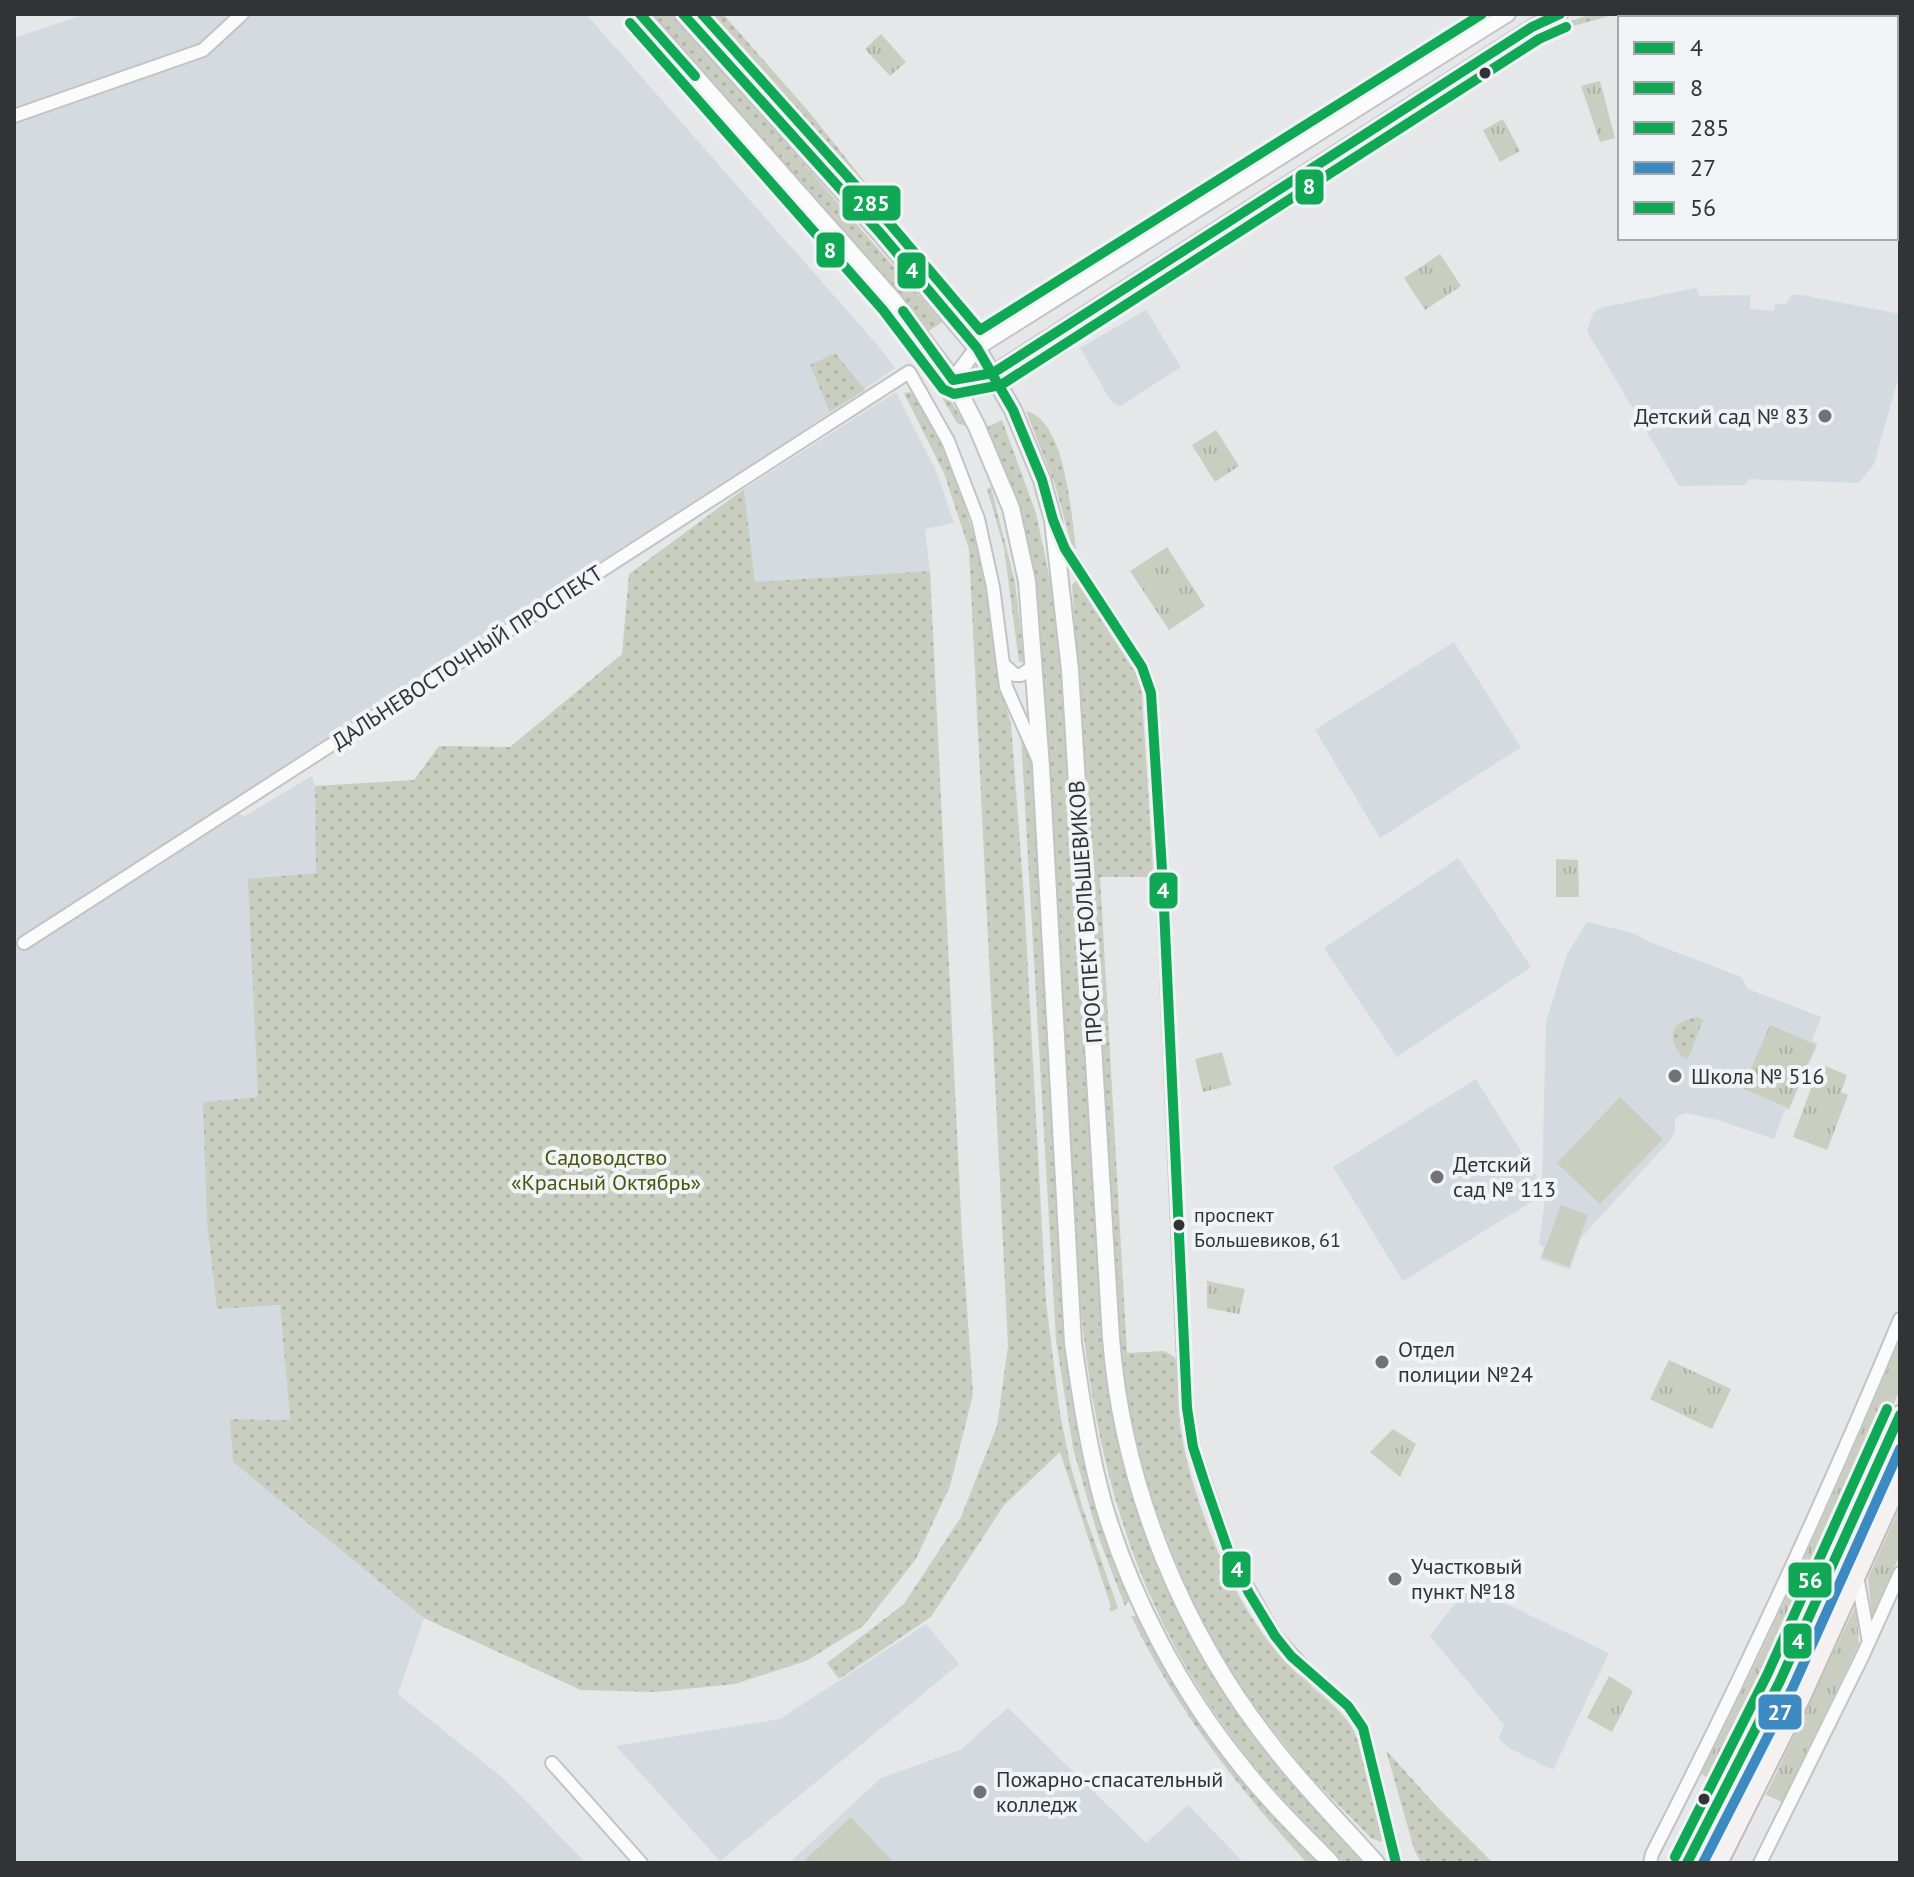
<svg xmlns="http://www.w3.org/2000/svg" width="1914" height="1877" font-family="'PT Sans',sans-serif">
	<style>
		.built { fill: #d4dadf }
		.grass { fill: url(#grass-dots) }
		.park { fill: url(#park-tufts) }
		.pitch { fill: #c9cec0 }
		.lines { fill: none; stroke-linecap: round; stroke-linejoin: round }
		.minor-casing { stroke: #c2c3c4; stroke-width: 16 }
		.tertiary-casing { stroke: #c2c3c4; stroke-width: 18 }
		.secondary-casing { stroke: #c2c3c4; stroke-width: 20 }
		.primary-casing { stroke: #c2bbbb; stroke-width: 22 }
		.minor { stroke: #fbfbfc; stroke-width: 12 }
		.tertiary { stroke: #fbfbfc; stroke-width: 14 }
		.secondary { stroke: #fbfbfc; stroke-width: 16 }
		.primary { stroke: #f6f1f1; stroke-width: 18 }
		.bus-1-casing { stroke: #f1f4f7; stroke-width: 16 }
		.bus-2-casing { stroke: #f1f4f7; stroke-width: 16 }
		.bus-3-casing { stroke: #f1f4f7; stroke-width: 16 }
		.bus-4-casing { stroke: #f1f4f7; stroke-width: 16 }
		.bus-5-casing { stroke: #f1f4f7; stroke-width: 16 }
		.bus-1 { stroke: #10a855; stroke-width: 10 }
		.bus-2 { stroke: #10a855; stroke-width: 10 }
		.bus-3 { stroke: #10a855; stroke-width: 10 }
		.bus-4 { stroke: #3d8ac2; stroke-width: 10 }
		.bus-5 { stroke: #10a855; stroke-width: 10 }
		.bus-dot { fill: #313334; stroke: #f1f4f7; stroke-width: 3 }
		.poi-dot { fill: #707273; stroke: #f1f4f7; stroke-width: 3 }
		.labels { text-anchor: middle; stroke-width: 8; stroke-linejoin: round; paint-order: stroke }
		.bus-label { font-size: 20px; fill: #313334; stroke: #f1f4f7; text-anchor: start }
		.poi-label { font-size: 22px; fill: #313334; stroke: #f1f4f7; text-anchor: start }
		.street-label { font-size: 22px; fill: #313334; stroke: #f1f4f7 }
		.park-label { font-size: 22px; fill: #4a560c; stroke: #f1f4f7 }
		.line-badge { stroke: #f1f4f7; stroke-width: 3 }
		.badge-label { font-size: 22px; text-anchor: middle; font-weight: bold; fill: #fff }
	</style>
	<defs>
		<pattern id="grass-dots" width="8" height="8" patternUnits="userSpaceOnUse" patternTransform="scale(2)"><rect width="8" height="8" fill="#c9cec0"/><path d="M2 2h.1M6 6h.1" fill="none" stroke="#adb1a6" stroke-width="1.8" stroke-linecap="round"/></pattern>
		<pattern id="park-tufts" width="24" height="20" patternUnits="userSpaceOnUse" patternTransform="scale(2)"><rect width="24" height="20" fill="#c9cec0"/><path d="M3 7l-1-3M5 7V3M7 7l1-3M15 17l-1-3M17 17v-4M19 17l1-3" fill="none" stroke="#adb1a6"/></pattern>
	</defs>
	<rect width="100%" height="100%" fill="#e5e7e9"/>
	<path class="built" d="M86,14H586L880,348L895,368L804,430L228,802L243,817L312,776L315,786L317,873L249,880L259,1097L204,1102L207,1224L217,1309L280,1305L290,1420L231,1419L233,1462L424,1618L398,1694L504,1779L586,1863H14V38Z
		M1696,288L1700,296L1750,295V309L1774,311L1775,304H1786L1792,295H1801L1900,314V372L1874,464L1859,483L1749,479L1745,485L1679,486L1587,331L1593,313L1600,308Z
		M1146,310L1181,367L1119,407L1111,401L1080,348Z
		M896,392L937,473L954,523L925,529L930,571L755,582L744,489Z
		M1454,642L1521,747L1380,838L1315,730Z
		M1458,858L1531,967L1397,1057L1324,948Z
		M1587,922L1636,934L1647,941L1741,977L1748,989L1821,1017L1812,1041L1818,1044L1789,1110L1785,1109L1774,1139L1718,1120L1686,1113L1680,1115L1675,1119V1131L1672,1138L1581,1238L1570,1270L1540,1259L1544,1247L1539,1245L1546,1193L1403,1281L1333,1167L1476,1079L1542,1185L1546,1022L1567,954Z
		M1468,1586L1609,1653L1553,1770L1509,1748L1499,1738L1504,1725L1430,1636Z
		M926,1624L959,1664L720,1861L616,1746L780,1719Z
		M1008,1708L1146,1843L1188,1805L1244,1863H789L881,1778L960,1750Z"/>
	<path class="grass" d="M651,14H673L942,322L929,331L898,292Z
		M694,14H723L810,113L869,187L862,198L793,127Z
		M1476,14H1487L1435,47L1432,42Z
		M1592,14H1616L1570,27L1543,39L1541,35L1568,22Z
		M1435,102L1438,107L1326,178L1324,174Z
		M1286,140L1287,142L1208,192L1205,191Z
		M1316,178L1319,182L1205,256L1202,251Z
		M1194,257L1196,261L1141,296L1138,291Z
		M921,351L966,426L957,423L922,364Z
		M835,353L865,390L830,412L810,365Z
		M910,392L915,395L931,423L956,476L981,560L998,676L1011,724L1024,897L1046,1302L1060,1414L1070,1463L1082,1506L1118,1608L1111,1612L1109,1608L1111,1607L1060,1452L1004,1505L931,1617L839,1679L827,1663L904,1604L961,1517L997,1426L1008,1346L969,549L944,473L904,393Z
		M1026,411C1066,420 1071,515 1076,549L1071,543L1055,485Z
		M1002,420L1036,513L1051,585L1058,639L1069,765L1102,1333C1118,1493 1175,1640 1278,1765C1306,1799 1338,1831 1368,1863H1344C1316,1834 1288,1805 1261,1774C1146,1636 1098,1486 1081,1310L1041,642C1033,568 1017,495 987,427Z
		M991,487L1015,582L1024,662H1019L1004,548L987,489Z
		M744,489L755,582L930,571L962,1236L973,1394L950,1486L916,1559L863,1626L806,1661L735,1684L656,1692L581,1690L424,1618L233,1462L230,1419L290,1420L280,1305L217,1309L207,1224L203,1102L258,1097L248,879L316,873L315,786L414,780L439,746L510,747L622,654L629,574Z
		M1076,581L1141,681L1153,868L1151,874L1146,877H1100L1127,1353L1164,1351L1175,1357C1180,1378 1177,1402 1180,1424C1186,1474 1213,1547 1237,1592C1254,1624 1276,1655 1303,1679C1320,1695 1339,1707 1351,1726C1365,1749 1376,1809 1383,1838L1381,1842L1371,1838L1310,1776L1244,1694L1191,1602L1139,1464L1124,1376L1107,1195L1099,1000L1072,585Z
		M1021,737L1032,758L1065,1336L1070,1385L1085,1460L1131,1598L1125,1606L1098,1536L1073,1448L1056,1340Z
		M1698,1017L1703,1020L1688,1059L1682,1057C1666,1035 1670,1022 1698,1017Z
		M1131,1616H1138L1142,1621L1251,1789L1320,1863H1307C1237,1787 1176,1709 1131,1616Z
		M1386,1750L1439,1809L1493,1863H1421L1414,1849Z"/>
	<path class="park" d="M881,34L906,62L890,76L865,49Z
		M1600,81L1615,138L1600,142L1581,86Z
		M1503,119L1520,151L1500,162L1483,130Z
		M1440,254L1461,286L1425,310L1404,278Z
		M1216,430L1239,466L1215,482L1192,445Z
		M1167,547L1205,606L1169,630L1130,571Z
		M1556,859L1578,860L1579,897H1556Z
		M1770,1025L1816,1045L1789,1108L1742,1088Z
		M1222,1052L1231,1085L1203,1092L1195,1059Z
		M1820,1064L1847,1075L1841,1092L1848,1095L1827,1150L1793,1137Z
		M1207,1281L1245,1289L1239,1314L1207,1308Z
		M1900,1340V1389L1851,1504L1769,1683L1718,1783L1701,1774C1773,1632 1838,1486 1900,1340Z
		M1669,1360L1731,1389L1712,1429L1650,1399Z
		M1393,1429L1416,1444L1400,1477L1370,1452Z
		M1900,1507V1554L1872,1617L1868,1578Z
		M1856,1605L1859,1644L1782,1802L1766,1795Z
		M1609,1676L1633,1691L1612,1732L1587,1718Z"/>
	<path class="pitch" d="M1620,1097L1663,1139L1600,1204L1557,1163Z
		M1561,1205L1588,1215L1569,1267L1542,1257Z
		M851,1817L894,1863H802Z"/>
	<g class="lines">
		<defs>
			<path id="minor" d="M14,116L203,50L242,14
				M1058,532L1065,549L1142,667L1151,693L1163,886L1183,1342L1187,1408L1193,1447L1230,1556L1275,1636L1309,1673L1348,1706L1363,1728L1396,1863
				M1003,664L1015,675H1021L1034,666
				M24,943L909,372L948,441L978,519L993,587L1006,687L1038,759
				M1857,1576L1869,1642
				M552,1763L641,1863
				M1650,1863L1652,1854C1742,1679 1824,1501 1900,1319
				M1760,1863L1862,1657L1900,1573"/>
			<path id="tertiary" d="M1785,14L1802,18
				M1898,14H1900
				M1896,40L1900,41
				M953,380L993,373L1532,27L1560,14
				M953,380L977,348L1508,14"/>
			<path id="secondary" d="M640,14L894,301L953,380L977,427L1011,508L1027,581L1041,766L1073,1343C1081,1398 1089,1453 1104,1506C1131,1597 1180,1690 1240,1764C1267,1799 1300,1831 1331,1863
				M683,14L881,234L977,348L1013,410L1042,480L1053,520L1070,670L1111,1338C1123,1489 1184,1637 1279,1754C1309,1792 1344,1827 1376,1863"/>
			<path id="primary" d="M1687,1863L1780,1681L1900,1415
				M1718,1863L1800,1699L1900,1479"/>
		</defs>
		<use href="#minor" class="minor-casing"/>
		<use href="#tertiary" class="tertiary-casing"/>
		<use href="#secondary" class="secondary-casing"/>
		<use href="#primary" class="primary-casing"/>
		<use href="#minor" class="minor"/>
		<use href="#tertiary" class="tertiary"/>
		<use href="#secondary" class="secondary"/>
		<use href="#primary" class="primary"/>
		<defs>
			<path id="bus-1" d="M640,14L695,76
				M683,14L881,234L977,348L1013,410L1042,480L1053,520L1065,549L1142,667L1151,693L1163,886L1187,1408L1193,1447L1205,1484L1230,1556L1249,1593L1275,1636L1291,1656L1348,1706L1363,1728L1396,1863
				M903,311L953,380L993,373L1532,27L1560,14
				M1687,1863L1780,1681L1900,1415"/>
			<path id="bus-2" d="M630,23L883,310L943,389L954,394L1001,385L1539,39L1566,27"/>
			<path id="bus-3" d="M702,14L891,225L980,330L1482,14"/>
			<path id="bus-4" d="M1703,1863L1793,1687L1900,1449"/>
			<path id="bus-5" d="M1675,1857L1767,1675L1887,1409"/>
		</defs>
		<use href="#bus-1" class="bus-1-casing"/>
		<use href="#bus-2" class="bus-2-casing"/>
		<use href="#bus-3" class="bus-3-casing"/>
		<use href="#bus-4" class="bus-4-casing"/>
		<use href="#bus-5" class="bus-5-casing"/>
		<use href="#bus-1" class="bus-1"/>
		<use href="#bus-2" class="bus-2"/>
		<use href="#bus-3" class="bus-3"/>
		<use href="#bus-4" class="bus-4"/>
		<use href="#bus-5" class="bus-5"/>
	</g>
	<g class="bus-dot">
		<circle cx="1485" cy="73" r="7"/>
		<circle cx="1179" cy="1225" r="7"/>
		<circle cx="1704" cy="1799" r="7"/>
	</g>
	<g class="poi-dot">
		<circle cx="1825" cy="416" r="8"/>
		<circle cx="1675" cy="1076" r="8"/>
		<circle cx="1437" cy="1177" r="8"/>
		<circle cx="1382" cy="1362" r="8"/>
		<circle cx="1395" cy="1579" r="8"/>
		<circle cx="980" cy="1792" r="8"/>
	</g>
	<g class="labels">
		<g class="bus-label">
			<text x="1194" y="1222">проспект<tspan x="1194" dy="25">Большевиков, 61</tspan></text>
		</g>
		<g class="poi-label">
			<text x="1809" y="424" text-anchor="end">Детский сад № 83</text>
			<text x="1691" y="1084">Школа № 516</text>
			<text x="1453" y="1172">Детский<tspan x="1453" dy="25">сад № 113</tspan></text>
			<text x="1398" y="1357">Отдел<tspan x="1398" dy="25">полиции №24</tspan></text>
			<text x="1411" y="1574">Участковый<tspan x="1411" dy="25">пункт №18</tspan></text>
			<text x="996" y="1787">Пожарно-спасательный<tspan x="996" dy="25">колледж</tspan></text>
		</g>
		<g class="street-label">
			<text transform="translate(467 657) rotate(-33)" y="8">ДАЛЬНЕВОСТОЧНЫЙ ПРОСПЕКТ</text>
			<text transform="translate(1085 912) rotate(-94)" y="8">ПРОСПЕКТ БОЛЬШЕВИКОВ</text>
		</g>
		<g class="park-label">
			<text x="606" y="1165">Садоводство<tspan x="606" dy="25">«Красный Октябрь»</tspan></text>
		</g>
	</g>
	<g class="line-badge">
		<rect x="1294" y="168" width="31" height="38" rx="8" fill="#10a855"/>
		<rect x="841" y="184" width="61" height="38" rx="8" fill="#10a855"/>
		<rect x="815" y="231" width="31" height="38" rx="8" fill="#10a855"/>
		<rect x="896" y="251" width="31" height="39" rx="8" fill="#10a855"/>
		<rect x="1148" y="871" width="31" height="39" rx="8" fill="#10a855"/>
		<rect x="1221" y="1550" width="31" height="39" rx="8" fill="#10a855"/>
		<rect x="1787" y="1561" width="46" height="38" rx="8" fill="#10a855"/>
		<rect x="1782" y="1622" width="31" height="38" rx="8" fill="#10a855"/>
		<rect x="1757" y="1693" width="46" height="38" rx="8" fill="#3d8ac2"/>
	</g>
	<g class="badge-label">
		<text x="1309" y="194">8</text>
		<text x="871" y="211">285</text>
		<text x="830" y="258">8</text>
		<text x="912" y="278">4</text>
		<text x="1163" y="898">4</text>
		<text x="1237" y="1577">4</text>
		<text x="1810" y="1588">56</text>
		<text x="1798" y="1649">4</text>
		<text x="1780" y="1720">27</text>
	</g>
	<rect width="1914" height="1877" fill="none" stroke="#313334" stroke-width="32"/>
	<rect x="1618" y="16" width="280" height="224" fill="#f1f4f7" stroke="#a4a7a9" stroke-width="2"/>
	<rect x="1634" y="42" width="40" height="12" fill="#10a855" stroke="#a4a7a9" stroke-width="2"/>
	<text x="1690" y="56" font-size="24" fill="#313334">4</text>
	<rect x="1634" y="82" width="40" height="12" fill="#10a855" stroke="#a4a7a9" stroke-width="2"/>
	<text x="1690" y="96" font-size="24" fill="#313334">8</text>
	<rect x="1634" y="122" width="40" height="12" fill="#10a855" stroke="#a4a7a9" stroke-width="2"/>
	<text x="1690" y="136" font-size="24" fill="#313334">285</text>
	<rect x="1634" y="162" width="40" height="12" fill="#3d8ac2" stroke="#a4a7a9" stroke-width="2"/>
	<text x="1690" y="176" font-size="24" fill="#313334">27</text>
	<rect x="1634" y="202" width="40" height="12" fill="#10a855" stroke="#a4a7a9" stroke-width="2"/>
	<text x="1690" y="216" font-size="24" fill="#313334">56</text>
</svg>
